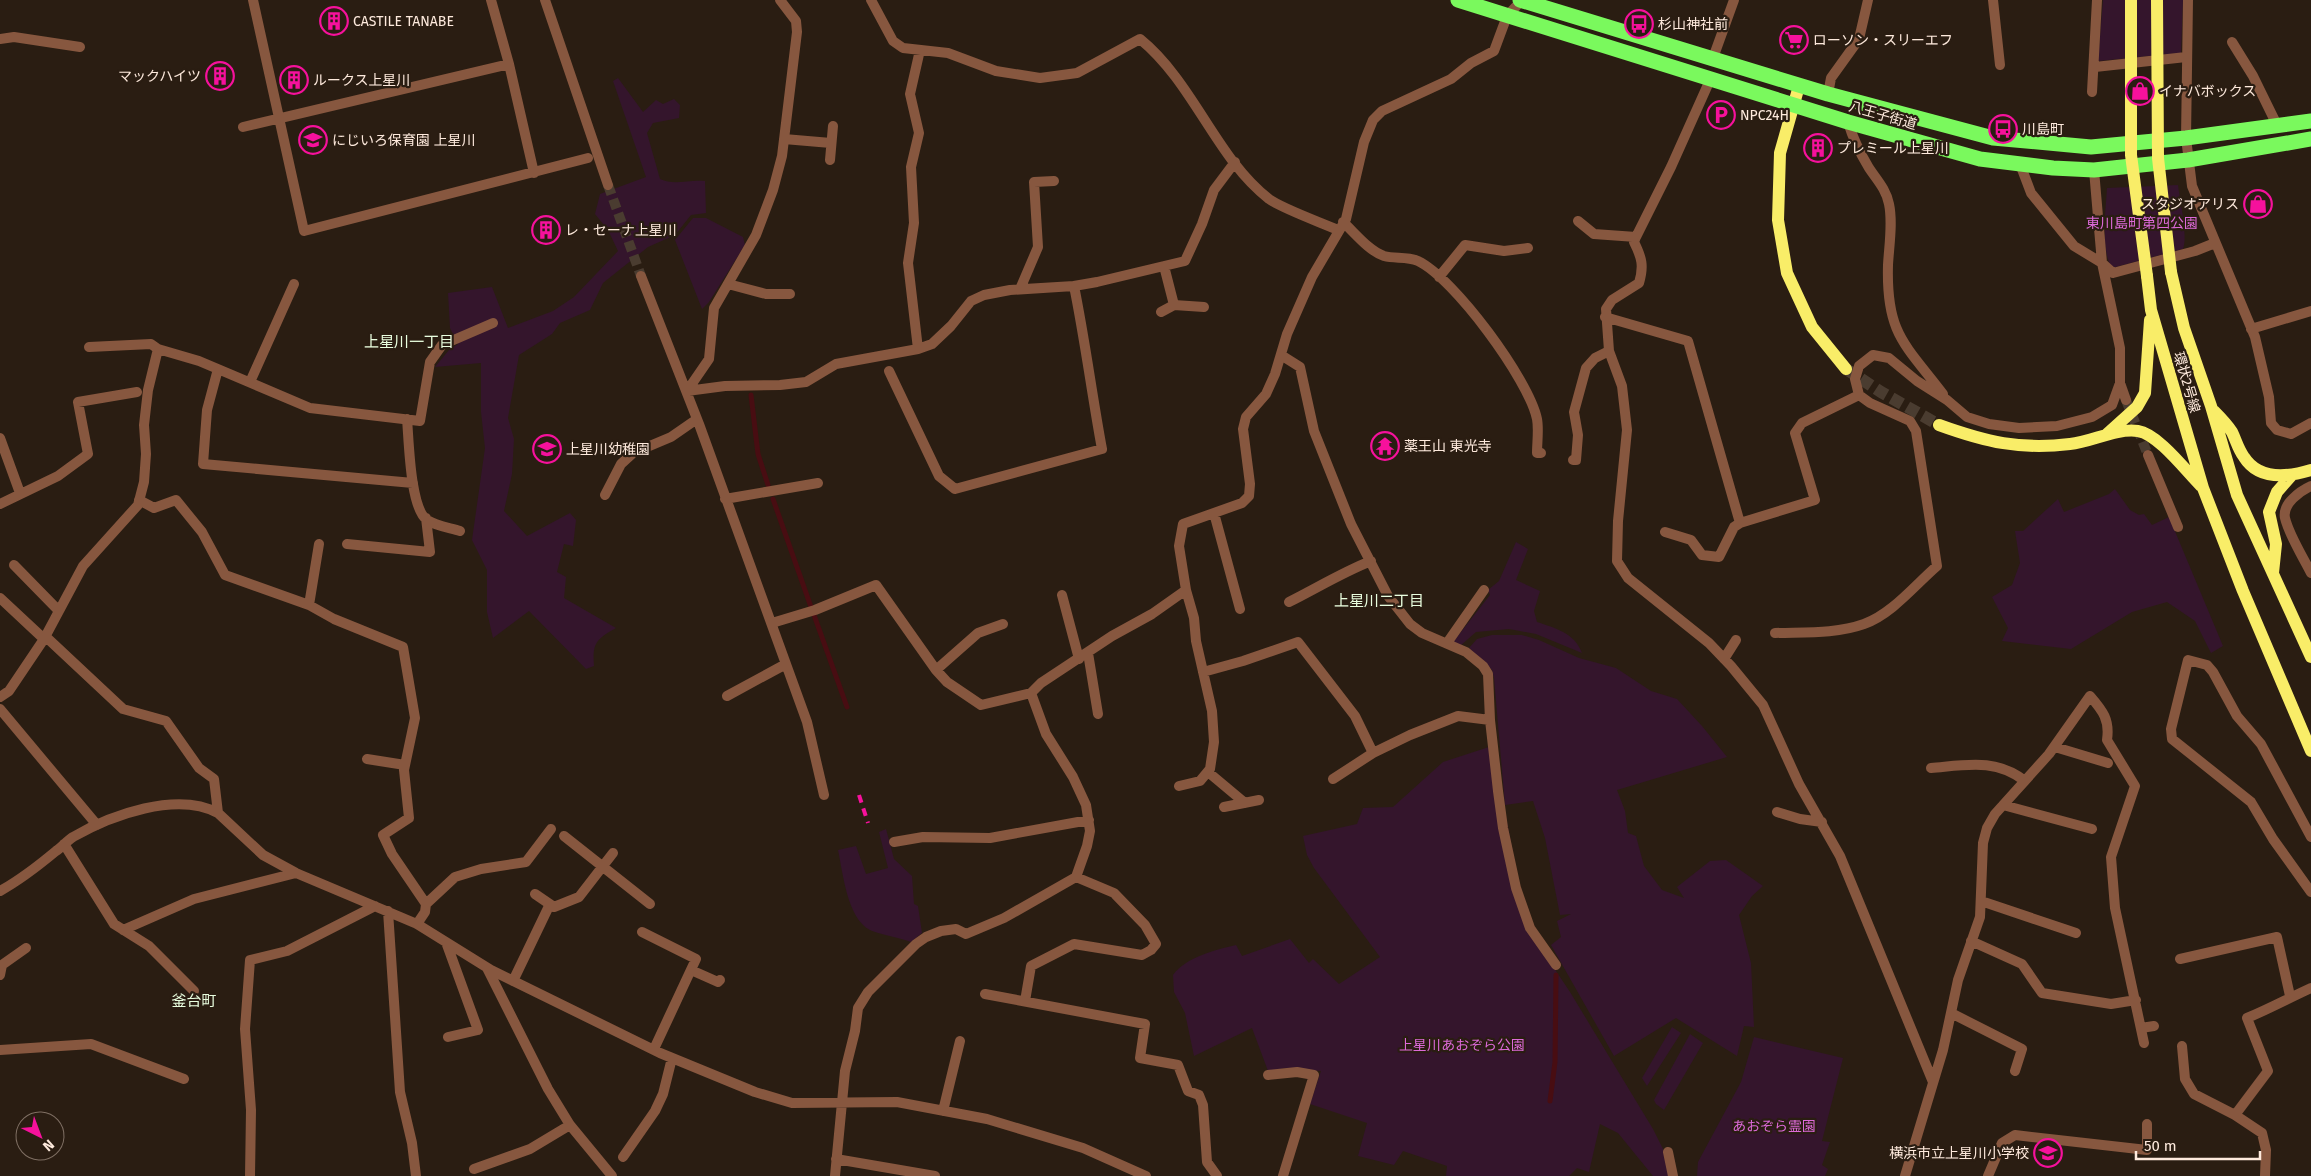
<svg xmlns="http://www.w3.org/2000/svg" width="2311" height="1176" font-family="'Fira Sans','Noto Sans JP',sans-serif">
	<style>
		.green { fill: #34152c }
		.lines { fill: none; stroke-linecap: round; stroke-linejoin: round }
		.stream { stroke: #480d12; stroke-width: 5 }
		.street-tunnel { stroke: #4a3c30; stroke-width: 10; stroke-dasharray: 10 5; stroke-linecap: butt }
		.primary-tunnel { stroke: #4a3c30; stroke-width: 12; stroke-dasharray: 12 6; stroke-linecap: butt }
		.street { stroke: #87573f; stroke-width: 10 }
		.primary { stroke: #f9ed68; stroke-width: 12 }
		.highway { stroke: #7af95d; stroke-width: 15 }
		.rail { stroke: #f6119c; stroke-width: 4; stroke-dasharray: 8 6; stroke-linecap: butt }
		.primary-bridge { stroke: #f9ed68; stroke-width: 12 }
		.labels { text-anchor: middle; stroke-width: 4.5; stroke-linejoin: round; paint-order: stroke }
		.poi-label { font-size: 14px; fill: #feeadd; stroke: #2a1d12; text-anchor: start }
		.street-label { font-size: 14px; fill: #feeadd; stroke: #2a1d12 }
		.park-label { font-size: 14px; fill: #dc6ad8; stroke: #2a1d12 }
		.neighbourhood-label { font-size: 15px; fill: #e9fedf; stroke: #2a1d12 }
	</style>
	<rect width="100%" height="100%" fill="#2a1d12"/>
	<path class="green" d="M2103,0H2183L2181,53L2098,61Z
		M618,78L643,112L656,100L663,104L674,99L680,105L679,118L653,123L647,133L660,179C675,186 689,179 705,181L706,213L691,215L675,235L648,247L603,283L590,310L560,323L552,334L519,355L508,418L514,439L512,474L504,511L527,536L570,513L576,520L573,546L564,544L557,572L566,577L564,598L616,628C597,639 592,642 594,666L586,669L529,611L493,638L487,612V570L472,540L485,448L481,412V363L435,367L449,350L458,344L450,328L448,293L492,287L508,328L553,311L574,297L618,251L608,230L595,214L600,194L646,177L613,81Z
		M2178,185C2180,202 2188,236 2183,249L2112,268C2100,250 2106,209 2107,188Z
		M693,218H706L743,237L745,245L709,302L702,309L675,240Z
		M2115,489L2130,510L2139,515L2144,514L2152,525L2169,517L2223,646L2211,653L2195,621L2167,602L2132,612L2071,649L2002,641L2008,628L1992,597L2012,585L2020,563L2015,531H2023L2058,499L2064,512L2109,494Z
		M1516,542L1528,549L1516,580L1540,591L1534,611L1537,622C1555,628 1575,633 1582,653L1536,634L1509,629L1476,632L1460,646L1453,642L1490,595L1488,590L1499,581Z
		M1492,635H1522L1539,640L1579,658L1616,668L1651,691L1677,699L1702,726L1727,757L1617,790L1625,811L1628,833L1636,836L1644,866L1662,890L1684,898L1677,887L1710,861L1726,860L1763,886L1752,896L1739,915L1751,963L1754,1027L1744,1026L1737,1056L1676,1018L1614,1056L1551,945L1561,937L1557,921L1571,914L1560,915L1545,838L1533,801L1505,805L1494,678L1492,670L1469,648L1477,639Z
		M1492,746L1528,929L1570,992L1653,1129L1665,1153L1670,1176H1653L1618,1133L1600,1124L1589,1172L1577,1168L1569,1176H1446L1447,1166L1403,1151L1394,1165L1358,1156L1367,1123L1310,1104L1321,1071L1286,1068L1268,1071L1252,1028L1194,1056L1185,1013L1174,992L1173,975C1186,957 1215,950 1236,945L1242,956L1290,939L1309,963L1313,959L1339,984L1380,957L1314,868L1307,855L1303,836L1357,824L1363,808L1393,807L1443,762Z
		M886,829L894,859L912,876L914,904L918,906L922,933L911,942C901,938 878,934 870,930C847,918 843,873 838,850L856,846L866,874L888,868L879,832Z
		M1672,1027L1681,1033L1647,1086L1642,1078Z
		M1690,1034L1703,1043L1664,1110L1656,1104L1654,1100Z
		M1754,1037L1843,1058L1822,1141L1830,1142L1822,1165L1828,1169L1825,1176H1697L1698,1162L1741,1082Z"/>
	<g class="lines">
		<path class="stream" d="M751,395L758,454L768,485
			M773,499L811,607
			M814,615L847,707
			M1550,1101L1555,1062L1556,975"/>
		<path class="street-tunnel" d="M608,185L641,276
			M2126,400L2148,455"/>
		<path class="primary-tunnel" d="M1846,369L1881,392L1939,425"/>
		<path class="street" d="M253,0L304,231L588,158
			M491,0L509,64L534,173
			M545,0L608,185
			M871,0L893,41L903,48L948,53L996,71L1040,78L1077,73L1140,39C1194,83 1216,158 1269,199C1283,209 1320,222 1338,230
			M1993,0L2000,65
			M2188,0L2186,138L2192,186L2255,337L2269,397L2271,423L2277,430L2291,434L2311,423
			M0,39L14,37L80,47
			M2232,42L2253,76L2277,125
			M1713,58L1734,0
			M2095,67L2186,57
			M1710,80L1671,167L1636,237L1634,242C1642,258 1644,266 1639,283L1612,300L1606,309L1609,351L1622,386L1627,430L1618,521L1617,561L1628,578L1709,643L1731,666L1763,705L1799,784L1840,856L1933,1082
			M2092,92L2097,0
			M1828,94L1831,78L1859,39L1868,0
			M1848,122C1853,139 1860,153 1869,168C1877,180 1886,189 1889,204C1893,223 1889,246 1888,265C1886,334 1905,344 1943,394
			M243,127L509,64
			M784,139L831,143
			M830,160L833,126
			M2020,164L2031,193L2074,246L2102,263L2113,273L2195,251L2215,243
			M1578,221L1594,234L1636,237
			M1343,222C1355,233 1369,251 1384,256C1395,259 1407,256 1418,261C1454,278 1529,380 1537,419C1539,429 1537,443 1537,453H1541
			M1164,266L1174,305L1204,307
			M641,276L699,424L807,722L824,795
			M1439,277L1465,245L1504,251L1528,248
			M728,284L766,294H790
			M1020,289L1038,247L1034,182L1054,181
			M1161,312L1174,305
			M1605,317L1688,341L1740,523L1815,500L1795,433L1802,423L1859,395
			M2251,329L2311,311
			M89,347L151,344L158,349L199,361L310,408L420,421L430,362L442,345L493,323
			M918,349L908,263L914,223L911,167L919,133L910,94L920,50
			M1281,355L1300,367L1314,431L1351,524L1388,596L1410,624L1422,633L1466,652L1483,666L1488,674L1490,720L1498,791L1503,828L1516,888L1530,928L1556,965
			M218,369L207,410L203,464L413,483
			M889,371L939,476L955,489L1102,449C1092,395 1085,340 1074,286
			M250,382L294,284
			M2120,383L2126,400
			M687,391L725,386L780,385L806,382L836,364L918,349L932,344L951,326L971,301L984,295L1010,290L1074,286L1097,282L1185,261L1202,224L1214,190L1235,162
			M687,391L709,359L714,308L756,235L773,190L782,156L797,32L796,21L780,0
			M407,419C409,441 410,508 427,520C436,526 451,528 460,531
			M0,438L20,493
			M2148,455L2178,527
			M1573,460H1576L1578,435L1574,412L1586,368L1595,358L1609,351
			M2311,486C2300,491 2282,504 2285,518C2289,535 2303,557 2311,573
			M605,495L621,464L633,453L671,437L697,419
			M725,499L818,483
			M139,500L154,508L176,500L202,532L225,575L309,605L334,619L403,647L415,718L404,770L409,818L383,835L392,854L426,904L425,912L417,924
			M0,504L58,476L88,454L78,402L137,392
			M1214,513L1240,609
			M1665,532L1691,540L1702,555L1719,557L1734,527L1740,523
			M347,544L430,552L426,518
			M14,565L59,611
			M1062,595L1079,659
			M0,598L44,639
			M1289,602C1317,588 1343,572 1371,561
			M309,605L319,544
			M772,623L815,610L876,585L936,670L947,682L981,705L1031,693L1041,683L1112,636L1152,614L1186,590L1179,546L1183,524L1242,503L1249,496L1250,484L1243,429L1246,417L1266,394L1275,374L1287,334L1312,277L1346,219L1364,142L1373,120L1382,111L1451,79L1471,63L1494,51L1507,16L1522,0
			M1775,633C1805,632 1836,634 1864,624C1892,614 1915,585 1937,566L1916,431L1910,421L1870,403L1859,395L1855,379L1859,366L1873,355L1889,358L1917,381L1947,400L1967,417L1989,424L2019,428L2057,426L2092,417L2112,405L2120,383V348L2102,263L2094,170
			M45,636L123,709L166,721L199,768L214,779L218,813
			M1447,643L1484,590
			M1088,653L1098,714
			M1724,659L1736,640
			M936,670L978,633L1003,624
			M1203,672L1243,661L1298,642L1355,716L1373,753L1333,779
			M727,696L786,664
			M0,697L9,691L44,639L83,566L138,505L144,482L146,454L144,425L148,390L158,349
			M0,709L97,825
			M2055,747L2108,763
			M1373,753L1410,735L1458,716L1490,720
			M367,759L405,765
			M1931,768C1966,765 1996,758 2025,781
			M1208,772L1245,803
			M1179,786L1200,781L1210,769L1214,742L1212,711L1196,641L1194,618L1186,590
			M2003,805L2092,829
			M1224,807L1259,800
			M1777,812L1800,819L1822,822
			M564,836L650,904
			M2311,837L2261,744L2237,716L2213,672L2207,665L2188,660L2171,729L2172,739L2251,802L2273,839L2311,892
			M894,842L923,837L990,838L1089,820
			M64,844L114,924L149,946L194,991
			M0,891C20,880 38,866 56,851C62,847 67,841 73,837C111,815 177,791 218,813L263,855L296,873L417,924L491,970L660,1053L755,1092L792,1103L897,1102L987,1119L1083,1148L1146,1176
			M535,894L554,907L579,897L613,853
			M1981,901L2076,933
			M426,904L455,877L481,869L526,862L551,829
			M388,911L400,1092L412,1143L416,1176
			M123,930L194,899L296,873
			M642,932L696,959L654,1049
			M1971,941L2022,964L2042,993L2111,1004L2136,1000
			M446,942L478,1030L448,1037
			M2180,959L2277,937L2290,996
			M487,968L548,1089L570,1125L612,1176
			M691,970L718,982L720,980
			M0,975L2,965L26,948
			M513,981L550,904
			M985,994L1145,1024L1140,1058L1178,1065L1188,1091L1199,1095L1203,1105L1207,1162L1217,1176
			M1025,1001L1031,966L1074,944L1142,955L1151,950L1156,944L1145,925L1114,893L1076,877
			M1951,1013L2022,1049L2015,1071
			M2141,1028L2154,1026
			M2182,1046L2185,1079L2194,1094L2235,1115L2262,1133L2266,1150L2265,1176
			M0,1050L91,1044L184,1079
			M1268,1075L1297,1072L1314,1075L1283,1176
			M943,1111L960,1041
			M2235,1115L2268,1071L2247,1018C2269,1009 2289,998 2311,988
			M1668,1152L1673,1176
			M623,1157L655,1111L663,1094L672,1058
			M836,1159L935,1176
			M474,1169L530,1149L570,1125
			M250,1176L251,1110L245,1029L250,960L287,951L375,906
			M835,1176L845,1071L855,1031L858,1008L868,992L916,944L926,937L941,931L956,929L966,934L1004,918L1076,877L1087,846L1090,831L1086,805L1073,777L1046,734L1031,693
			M1905,1176L1943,1050L1958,980L1980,917L1983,843L1987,828L1995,814L2049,754L2090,696C2103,711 2110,720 2107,740L2135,786L2111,857L2115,908L2144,1043
			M1988,1176L2002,1143L2015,1135L2147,1150V1124"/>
		<path class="primary" d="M1799,86L1780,153L1778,220L1787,273L1812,327L1846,369
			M2171,272L2184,328L2211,406L2237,495L2311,657
			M2147,276L2151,310L2203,488L2243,591L2311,751
			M2214,411C2220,417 2227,424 2232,432C2236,440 2238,449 2244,457C2259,481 2288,477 2311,470
			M1939,425C1986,442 2020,450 2070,444C2092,442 2115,428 2138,431C2158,434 2186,471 2201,486
			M2107,434L2137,407L2145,393L2150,320
			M2273,573L2276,544L2269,512L2277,492L2291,476"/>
		<path class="highway" d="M1458,0L1848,122L1980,159L2053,168L2094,170L2188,160L2311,139
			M1520,0L1828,94L1993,138L2091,147L2186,138L2311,121"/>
		<path class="rail" d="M859,795L868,823"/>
		<path class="primary-bridge" d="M2131,0V155L2147,276
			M2157,0L2158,158L2171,272"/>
	</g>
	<defs>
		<symbol id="building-ring" viewBox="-11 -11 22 22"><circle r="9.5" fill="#2a1d12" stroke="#f6119c" stroke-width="1.5"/><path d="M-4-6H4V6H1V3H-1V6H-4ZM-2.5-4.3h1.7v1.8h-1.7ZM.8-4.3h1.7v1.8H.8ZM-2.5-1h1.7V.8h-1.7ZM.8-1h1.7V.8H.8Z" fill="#f6119c"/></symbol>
		<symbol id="bus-ring" viewBox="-11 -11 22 22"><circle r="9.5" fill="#2a1d12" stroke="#f6119c" stroke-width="1.5"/><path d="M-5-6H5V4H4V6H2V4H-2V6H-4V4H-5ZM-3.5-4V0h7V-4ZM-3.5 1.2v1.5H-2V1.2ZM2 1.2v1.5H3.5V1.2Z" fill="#f6119c"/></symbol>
		<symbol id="supermarket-ring" viewBox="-11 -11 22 22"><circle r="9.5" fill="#2a1d12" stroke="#f6119c" stroke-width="1.5"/><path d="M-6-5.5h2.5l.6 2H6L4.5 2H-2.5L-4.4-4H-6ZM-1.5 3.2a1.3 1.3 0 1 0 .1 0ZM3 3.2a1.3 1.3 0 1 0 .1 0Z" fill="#f6119c"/></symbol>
		<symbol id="shop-ring" viewBox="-11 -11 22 22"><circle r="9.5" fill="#2a1d12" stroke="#f6119c" stroke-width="1.5"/><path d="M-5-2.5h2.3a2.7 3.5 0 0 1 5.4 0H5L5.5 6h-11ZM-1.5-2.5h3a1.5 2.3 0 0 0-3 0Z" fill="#f6119c"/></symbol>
		<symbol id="parking-ring" viewBox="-11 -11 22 22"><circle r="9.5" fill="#2a1d12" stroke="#f6119c" stroke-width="1.5"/><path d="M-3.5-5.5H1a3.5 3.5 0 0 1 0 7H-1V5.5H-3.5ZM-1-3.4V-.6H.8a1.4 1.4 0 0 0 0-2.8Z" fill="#f6119c"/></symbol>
		<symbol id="school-ring" viewBox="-11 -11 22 22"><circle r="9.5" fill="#2a1d12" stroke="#f6119c" stroke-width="1.5"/><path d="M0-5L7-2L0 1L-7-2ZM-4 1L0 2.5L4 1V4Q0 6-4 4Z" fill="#f6119c"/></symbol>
		<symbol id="temple-ring" viewBox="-11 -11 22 22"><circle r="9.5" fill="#2a1d12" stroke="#f6119c" stroke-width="1.5"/><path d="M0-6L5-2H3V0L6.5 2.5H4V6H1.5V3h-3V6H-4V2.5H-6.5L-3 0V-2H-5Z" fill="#f6119c"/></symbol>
	</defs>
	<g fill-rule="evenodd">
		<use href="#building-ring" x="318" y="5" width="32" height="32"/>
		<use href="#bus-ring" x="1623" y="8" width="32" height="32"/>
		<use href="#supermarket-ring" x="1778" y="24" width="32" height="32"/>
		<use href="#building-ring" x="204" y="60" width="32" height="32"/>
		<use href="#building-ring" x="278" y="64" width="32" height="32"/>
		<use href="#shop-ring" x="2124" y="75" width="32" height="32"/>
		<use href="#parking-ring" x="1705" y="99" width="32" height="32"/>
		<use href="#bus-ring" x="1987" y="113" width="32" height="32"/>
		<use href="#school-ring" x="297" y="124" width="32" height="32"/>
		<use href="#building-ring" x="1802" y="132" width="32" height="32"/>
		<use href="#shop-ring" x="2242" y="188" width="32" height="32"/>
		<use href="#building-ring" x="530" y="214" width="32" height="32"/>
		<use href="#temple-ring" x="1369" y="430" width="32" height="32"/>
		<use href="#school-ring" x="531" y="433" width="32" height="32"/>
		<use href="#school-ring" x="2032" y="1137" width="32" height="32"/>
	</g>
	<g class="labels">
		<g class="poi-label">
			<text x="353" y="26">CASTILE TANABE</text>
			<text x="1658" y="29">杉山神社前</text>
			<text x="1813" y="45">ローソン・スリーエフ</text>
			<text x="201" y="81" text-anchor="end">マックハイツ</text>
			<text x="313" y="85">ルークス上星川</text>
			<text x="2159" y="96">イナバボックス</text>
			<text x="1740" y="120">NPC24H</text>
			<text x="2022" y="134">川島町</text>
			<text x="332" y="145">にじいろ保育園 上星川</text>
			<text x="1837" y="153">プレミール上星川</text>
			<text x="2239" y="209" text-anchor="end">スタジオアリス</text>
			<text x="565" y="235">レ・セーナ上星川</text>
			<text x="1404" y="451">薬王山 東光寺</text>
			<text x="566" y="454">上星川幼稚園</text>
			<text x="2029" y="1158" text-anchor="end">横浜市立上星川小学校</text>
		</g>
		<g class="street-label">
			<text transform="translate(1883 115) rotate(16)" y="5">八王子街道</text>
			<text transform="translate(2187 382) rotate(74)" y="5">環状2号線</text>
		</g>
		<g class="park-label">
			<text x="2142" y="228">東川島町第四公園</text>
			<text x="1462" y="1050">上星川あおぞら公園</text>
			<text x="1774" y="1131">あおぞら霊園</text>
		</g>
		<g class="neighbourhood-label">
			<text x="409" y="347">上星川一丁目</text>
			<text x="1379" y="606">上星川二丁目</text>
			<text x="194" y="1006">釜台町</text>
		</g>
	</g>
	<g transform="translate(40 1136) rotate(138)"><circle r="24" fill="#2a1d12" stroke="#7f6f63"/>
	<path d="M0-4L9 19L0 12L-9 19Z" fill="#f6119c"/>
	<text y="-8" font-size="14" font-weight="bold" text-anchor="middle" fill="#feeadd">N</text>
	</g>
	<path d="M2136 1151v8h124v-8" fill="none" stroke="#feeadd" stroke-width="2.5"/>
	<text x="2144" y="1151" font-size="15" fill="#feeadd" stroke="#2a1d12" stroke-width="4" paint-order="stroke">50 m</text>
</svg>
